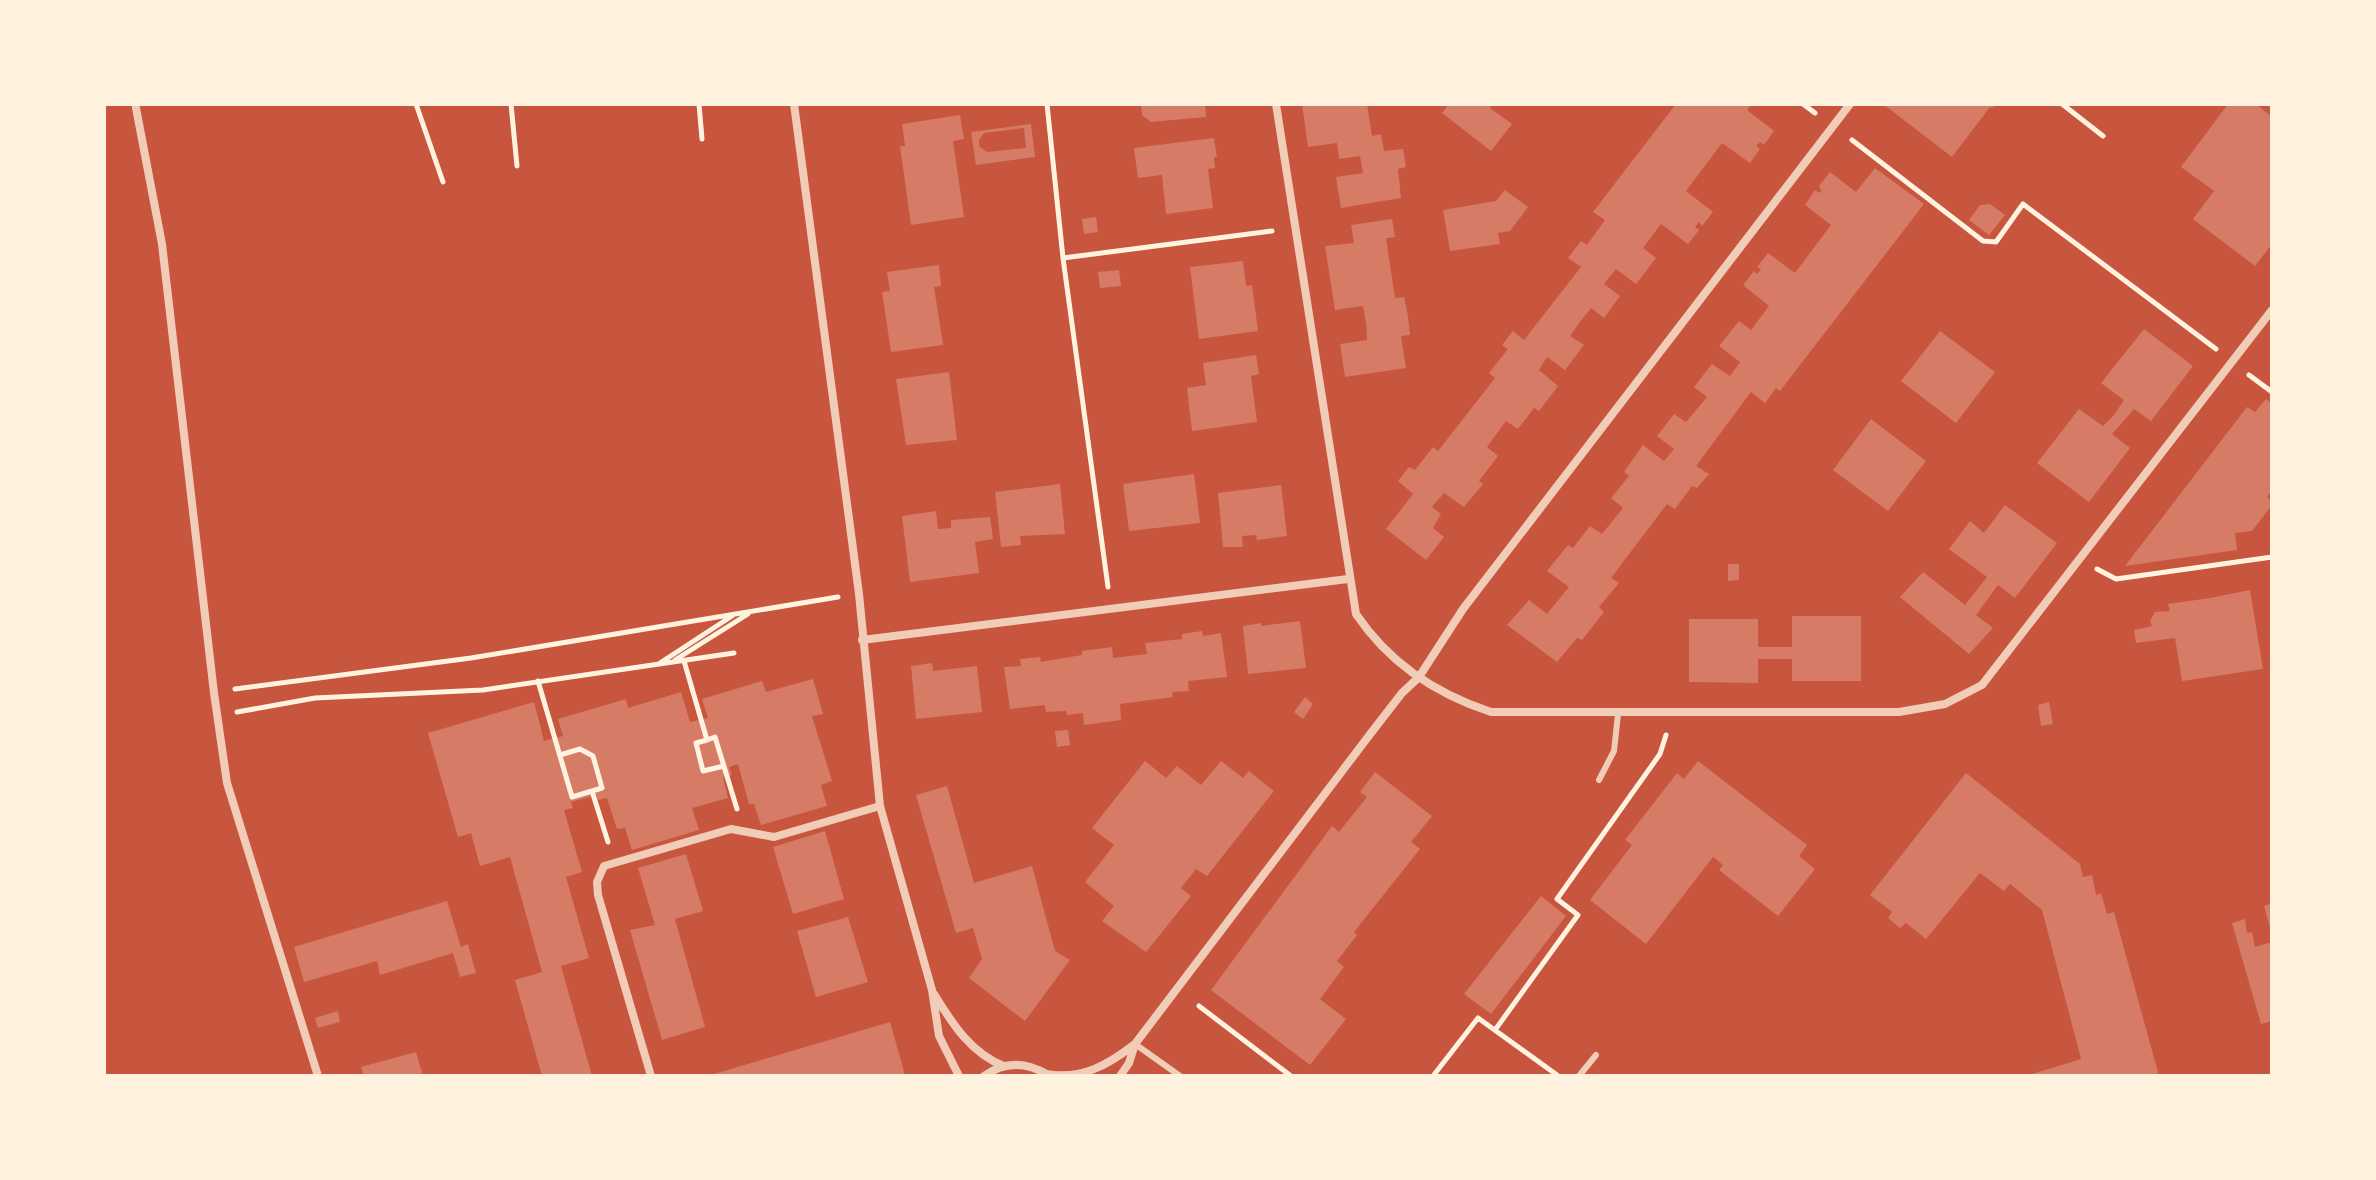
<svg xmlns="http://www.w3.org/2000/svg" width="2376" height="1180" font-family="'Public Sans',sans-serif">
	<style>
		.building { fill: #d67c66; fill-rule: evenodd }
		.lines { fill: none; stroke-linecap: round; stroke-linejoin: round }
		.path { stroke: #fff3e0; stroke-width: 5 }
		.service { stroke: #f1ccb7; stroke-width: 6 }
		.minor { stroke: #f1ccb7; stroke-width: 8 }
	</style>
	<rect width="100%" height="100%" fill="#c8553d"/>
	<path class="building" d="M1141,104H1205L1206,117L1151,122L1142,115Z
		M1302,104H1367L1372,136L1381,134L1384,151L1403,149L1406,167L1398,169L1401,198L1341,208L1336,177L1363,173L1360,156L1339,159L1337,143L1308,147Z
		M1449,104H1492L1490,108L1512,124L1491,151L1442,113Z
		M1676,104H1752L1747,110L1774,131L1764,145L1760,142L1756,146L1760,149L1750,163L1722,143L1686,191L1713,212L1702,226L1699,222L1695,227L1699,230L1688,244L1661,224L1643,248L1656,258L1636,284L1616,269L1604,284L1620,296L1604,318L1591,308L1580,322L1570,336L1584,345L1565,370L1547,357L1539,370L1558,386L1539,411L1534,408L1518,429L1506,421L1487,447L1498,456L1479,481L1483,484L1464,507L1444,493L1432,507L1441,514L1433,528L1444,537L1426,560L1386,529L1413,494L1398,481L1409,467L1415,470L1433,447L1438,451L1495,378L1489,373L1508,349L1502,345L1513,331L1524,340L1581,267L1568,258L1581,241L1587,245L1605,220L1593,212Z
		M1883,104H1996L1992,108L1990,107L1952,157Z
		M2228,104H2256L2272,117V244L2255,266L2193,219L2214,191L2181,167Z
		M960,115L964,139L953,141L964,217L911,225L900,146H905L902,124Z
		M1031,124L1035,157L976,165L971,132ZM1024,128L1026,148L987,152L979,146V140L984,133Z
		M1214,138L1217,157H1214L1215,168L1208,169L1213,208L1166,214L1162,175L1138,178L1134,148Z
		M1875,168L1924,204L1780,391L1776,388L1765,403L1751,392L1696,466L1709,474L1697,488L1692,486L1675,509L1667,504L1611,578L1619,583L1599,607L1604,612L1582,640L1577,638L1557,662L1507,625L1529,600L1547,614L1569,587L1547,571L1568,545L1573,548L1590,526L1602,534L1623,508L1611,498L1629,476L1624,472L1643,445L1664,461L1674,449L1657,436L1674,414L1686,422L1707,397L1694,387L1712,364L1730,376L1740,362L1719,346L1739,321L1751,330L1769,306L1743,285L1754,271L1757,274L1759,272L1761,269L1757,267L1768,253L1795,273L1831,225L1805,205L1815,190L1819,193L1821,191L1819,186L1830,172L1856,192Z
		M1505,190L1528,207L1510,231L1498,233L1500,244L1450,251L1443,210L1496,201Z
		M1990,204L2005,215L1989,235L1969,220L1980,205Z
		M1096,217L1098,232L1084,234L1082,219Z
		M1392,219L1395,237L1386,238L1395,298L1404,297L1408,316L1410,335L1401,336L1406,368L1345,377L1340,344L1367,340L1366,323L1363,306L1335,310L1325,246L1354,243L1351,225Z
		M1243,261L1246,286L1252,285L1258,331L1199,339L1190,267Z
		M939,265L941,286L934,287L943,345L891,352L882,292L890,291L887,272Z
		M1119,270L1121,286L1100,288L1098,272Z
		M2144,329L2193,366L2151,421L2134,409L2112,434L2130,448L2089,502L2037,463L2079,409L2103,426L2114,415L2124,400L2101,383Z
		M1940,331L1995,372L1956,423L1901,381Z
		M1256,355L1259,374L1251,376L1257,422L1192,431L1187,388L1206,385L1203,363Z
		M949,372L957,440L906,445L896,379Z
		M2266,399L2272,404V490L2267,497L2272,501V505L2252,531L2235,533L2237,550L2125,566L2247,407L2255,412Z
		M1871,419L1926,461L1888,511L1833,470Z
		M1194,474L1200,523L1129,531L1123,484Z
		M1060,484L1065,534L1020,536L1021,545L1001,547L995,492Z
		M1281,485L1287,536L1257,540L1256,535L1242,536L1243,547H1223L1218,493Z
		M2005,505L2057,543L2015,598L1998,585L1976,615L1993,628L1969,654L1900,597L1923,572L1965,605L1987,577L1949,549L1970,521L1984,533Z
		M936,511L938,529L951,528V520L990,517L993,539L975,542L979,573L910,582L902,516Z
		M1728,564H1739V580L1728,581Z
		M2250,590L2263,669L2182,681L2175,638L2136,643L2134,630L2152,626L2150,621L2155,612L2170,611L2168,604L2210,598Z
		M1792,616H1861V681H1792V659H1758V683L1689,682V619H1758V647H1792Z
		M1300,621L1306,668L1248,674L1243,626L1261,623V626Z
		M1202,631L1203,636L1221,633L1227,677L1188,681L1189,691L1172,692L1173,697L1120,704L1121,720L1084,725L1083,713L1067,715L1066,711L1046,712L1045,705L1010,709L1004,667L1021,666L1020,659L1040,657L1041,662L1082,655V651L1112,647L1113,658L1147,654L1145,643L1182,639V634Z
		M932,663L933,671L977,666L982,712L916,719L911,666Z
		M813,679L823,714L812,716L832,781L821,785L827,806L761,825L754,804H749L738,764L729,767L732,775L723,777L728,798L692,808L699,830L632,850L625,828L617,829L607,798L598,800L596,795L571,802L573,808L564,810L582,872L566,877L589,958L561,966L592,1076H542L515,980L542,972L510,857L480,866L471,833L458,837L428,733L534,702L544,741L563,736L558,719L626,699L628,708L681,692L690,722L708,718L702,699L762,681L766,692Z
		M1305,697L1313,704L1303,719L1294,712Z
		M2049,702L2053,724L2041,726L2038,705Z
		M1068,730L1070,745L1057,747L1055,731Z
		M1145,761L1166,778L1177,766L1201,785L1221,761L1243,778L1249,771L1274,791L1207,876L1196,869L1181,888L1191,896L1146,952L1102,921L1114,906L1085,882L1114,845L1092,828Z
		M1698,761L1807,845L1799,856L1815,869L1778,916L1719,870L1723,865L1713,857L1646,944L1590,900L1632,845L1625,840L1677,773L1684,779Z
		M1375,772L1432,816L1411,842L1420,849L1354,932L1357,935L1337,961L1344,967L1320,999L1346,1019L1310,1065L1211,990L1332,826L1339,832L1367,797L1360,792Z
		M1966,773L2080,864L2083,877L2092,875L2096,895L2101,893L2107,914L2114,912L2159,1076H2025L2081,1059L2042,910L2010,884L2004,891L1980,873L1926,939L1906,923L1900,928L1888,918L1892,912L1870,895Z
		M947,786L974,883L1032,866L1055,951L1070,960L1025,1021L969,978L982,959L973,928L956,933L916,795Z
		M825,831L844,899L793,914L773,847Z
		M686,854L703,911L675,919L705,1027L662,1040L630,930L655,925L638,868Z
		M1541,896L1566,916L1491,1014L1464,994Z
		M447,901L461,947L468,944L476,973L460,977L453,953L380,975L377,961L304,982L294,947Z
		M2272,903V931H2271L2264,906Z
		M848,917L868,982L816,997L797,931Z
		M2245,919L2247,933L2252,932L2255,947L2272,942V1021L2261,1024L2232,923Z
		M338,1011L340,1022L318,1028L315,1018Z
		M890,1022L905,1075L903,1076H707Z
		M416,1052L423,1076H364L361,1067Z"/>
	<g class="lines">
		<path class="path" d="M416,104L443,182
			M511,104L517,166
			M699,104L702,139
			M1047,104L1063,258L1108,587
			M1803,104L1815,113
			M2062,104L2103,136
			M1852,140L1983,241L1996,242L2023,204L2216,349
			M1063,258L1272,231
			M2249,375L2272,392
			M2097,569L2116,579L2272,557
			M675,660L748,614
			M684,661L707,740L715,737L737,809
			M660,663L732,616
			M538,681L572,797L592,791L608,842
			M235,689L471,658L838,597
			M237,712L315,698L483,690L734,653
			M707,740L696,743L703,771L724,766
			M560,755L580,749L593,756L602,788L592,791
			M1199,1006L1291,1076
			M1495,1030L1578,915L1557,899L1660,754L1666,735
			M1433,1076L1478,1018L1557,1075"/>
		<path class="service" d="M1599,780L1614,751L1618,714
			M1135,1044L1180,1076
			M1579,1076L1596,1055"/>
		<path class="minor" d="M794,104L859,594L880,806L932,990L939,1036L959,1076
			M1276,104L1356,614C1389,663 1436,694 1491,712H1899L1945,704L1982,685L2272,310
			M136,108L162,244L214,693L227,783L318,1076
			M862,640L1348,579
			M934,994C952,1023 971,1054 1004,1066
			M1046,1074C1082,1080 1108,1065 1135,1044L1371,733L1402,693L1419,677L1463,609L1850,104
			M651,1076L598,895L597,882L604,866L731,829L774,837L880,806
			M984,1076C1005,1061 1027,1062 1048,1075
			M1120,1076L1129,1063L1135,1044"/>
	</g>
	<rect width="2376" height="1180" fill="none" stroke="#fff3e0" stroke-width="212"/>
</svg>
